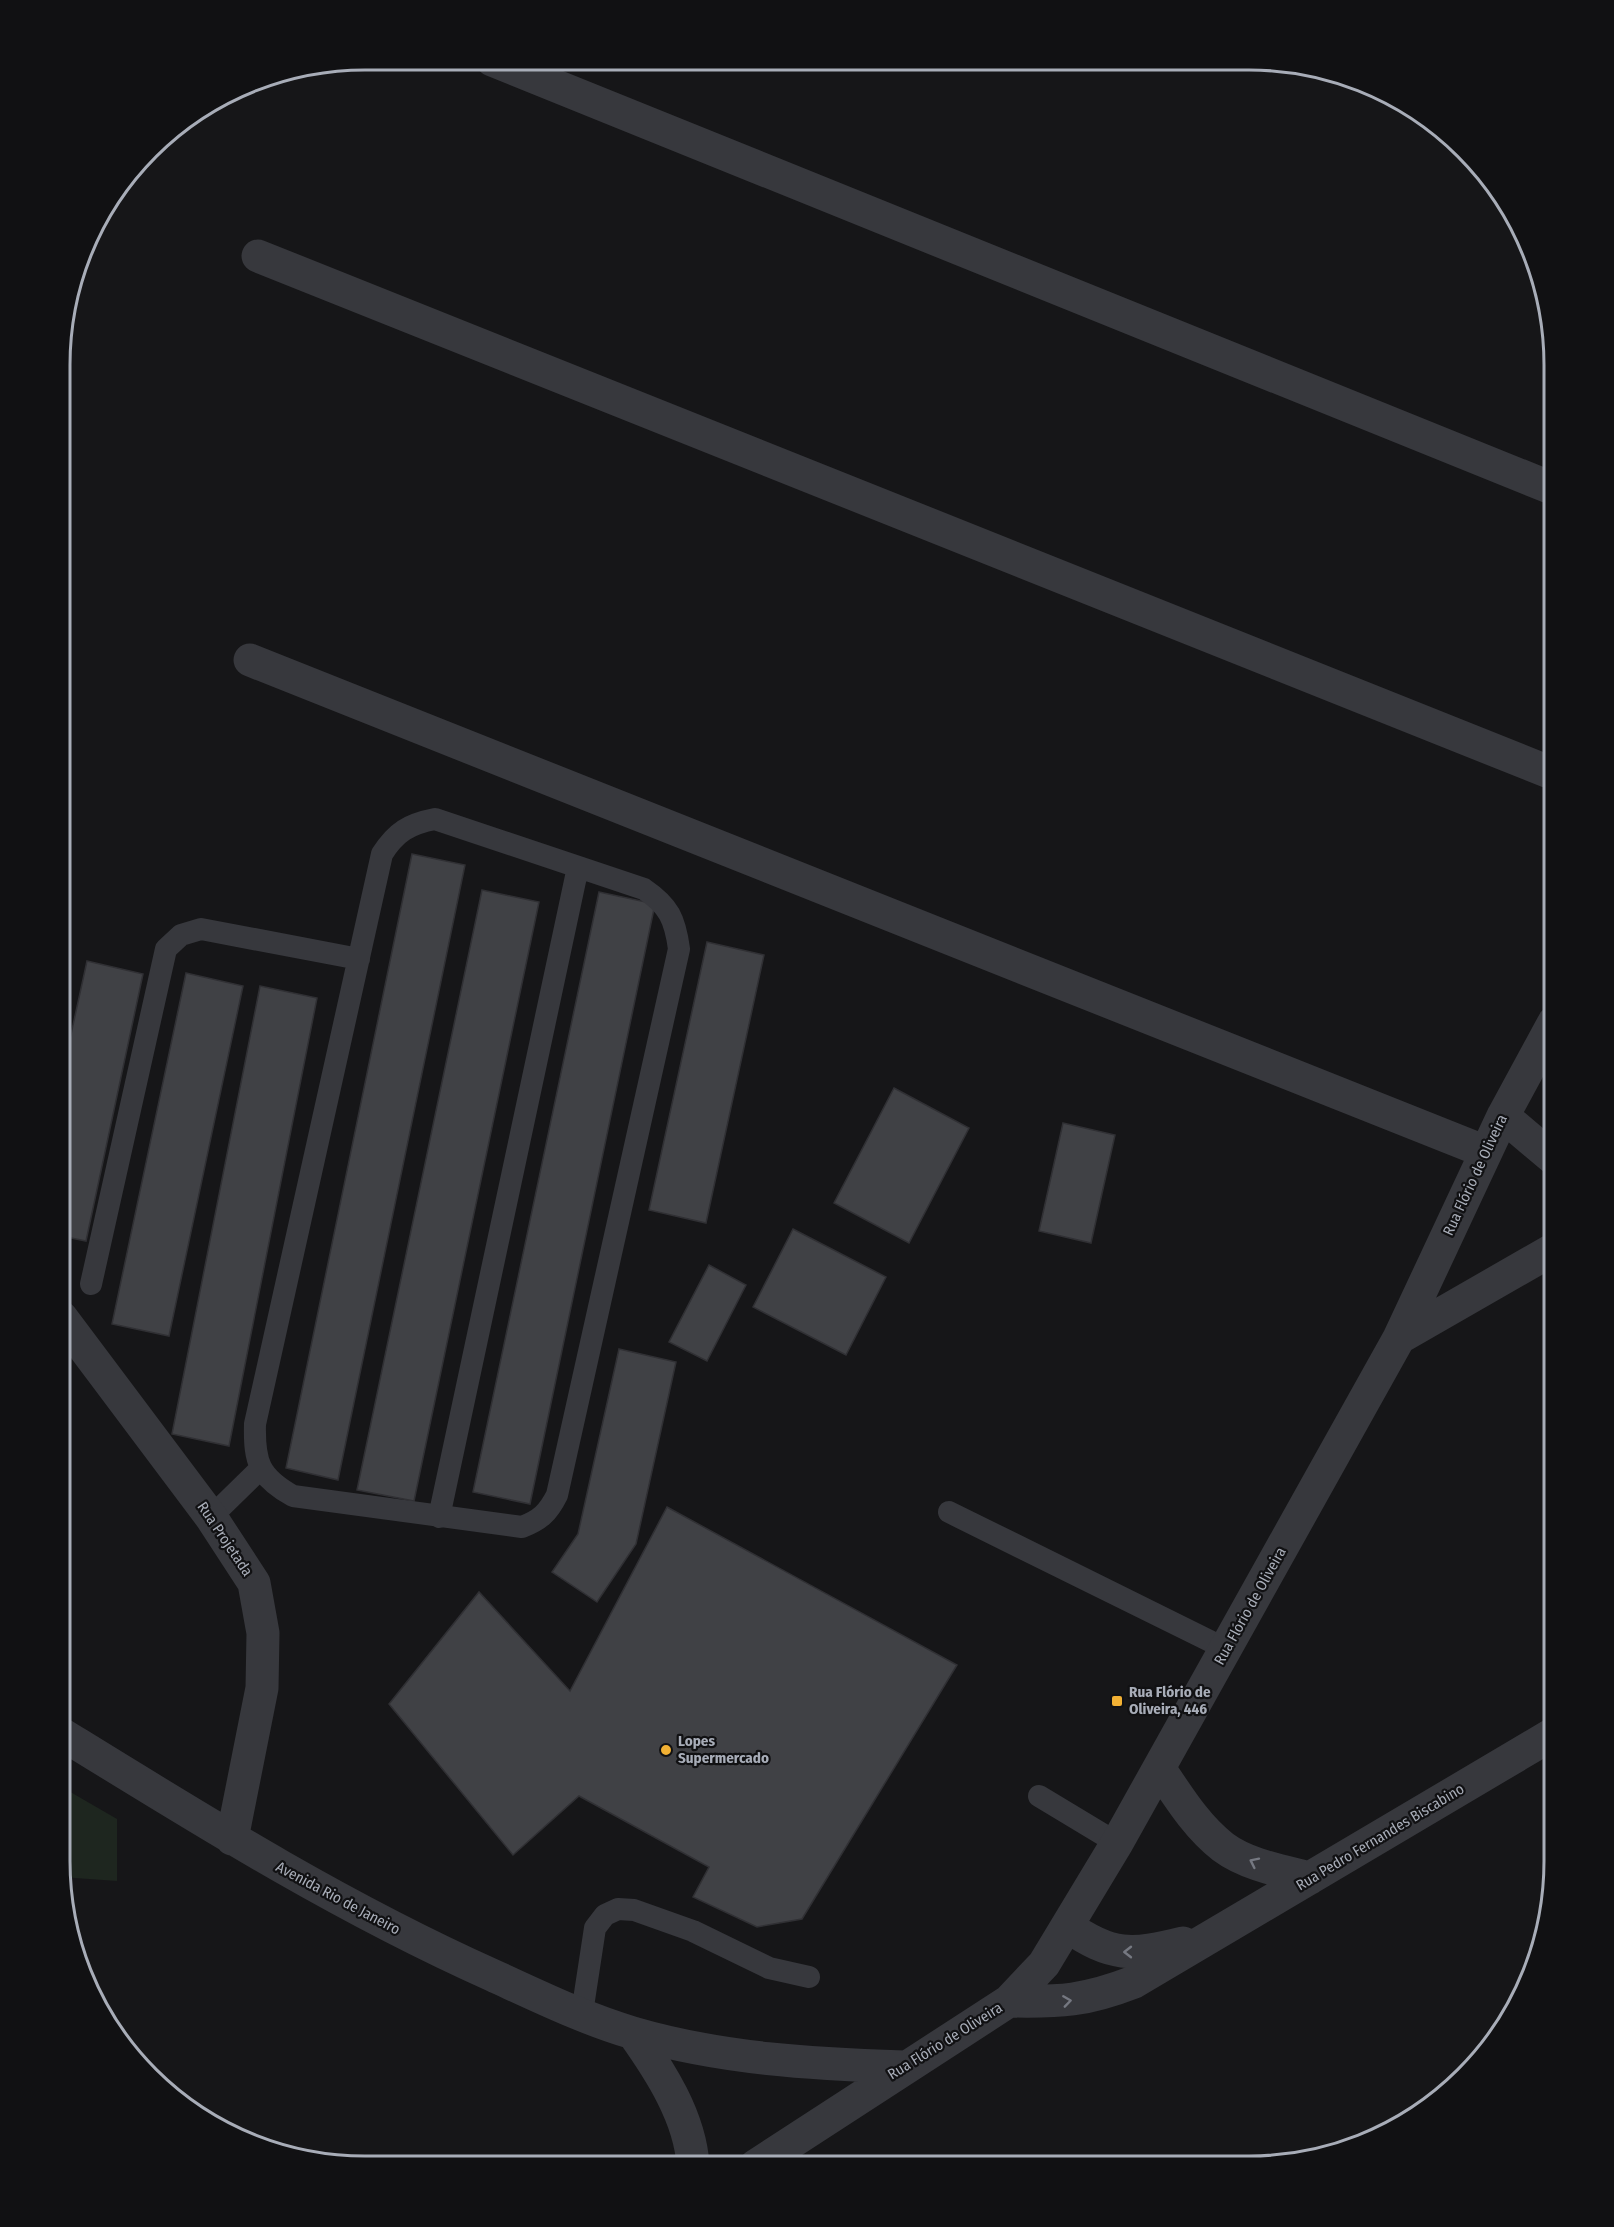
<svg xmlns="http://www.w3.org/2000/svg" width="1614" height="2227" font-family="'Fira Sans Condensed',sans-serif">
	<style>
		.green { fill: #1e261f }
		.building { fill: #404145; stroke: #303034; stroke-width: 1.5 }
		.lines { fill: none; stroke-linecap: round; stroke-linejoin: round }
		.service { stroke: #37383d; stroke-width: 22 }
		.minor { stroke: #37383d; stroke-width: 33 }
		.oneway { stroke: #757881 }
		.poi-dot { fill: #f2b134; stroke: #111113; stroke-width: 2 }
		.labels { text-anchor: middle; stroke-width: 4.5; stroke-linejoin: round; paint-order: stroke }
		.street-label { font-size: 15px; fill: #a8adb8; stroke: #111113 }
		.poi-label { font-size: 15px; font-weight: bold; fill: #a8adb8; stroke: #111113; text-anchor: start }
		.rim { fill: none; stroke: #a8adb8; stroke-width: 3 }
	</style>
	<rect width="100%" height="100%" fill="#161618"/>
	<path class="green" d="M60,1786L117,1819V1881L61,1877Z"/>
	<path class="building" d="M412,854L465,865L338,1480L286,1468Z
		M482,890L539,902L414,1501L357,1490Z
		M599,892L655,904L530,1504L473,1492Z
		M707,942L764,955L706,1223L649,1210Z
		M87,961L143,974L86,1241L61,1236V1080Z
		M186,973L243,986L169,1336L112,1324Z
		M260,986L317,998L229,1446L172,1434Z
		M894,1088L969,1128L909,1243L834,1203Z
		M1063,1123L1115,1135L1091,1243L1039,1231Z
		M793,1229L886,1277L846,1355L753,1307Z
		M709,1265L746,1285L707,1361L669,1342Z
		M619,1349L676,1362L636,1544L597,1602L552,1572L578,1534Z
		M667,1507L957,1665L802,1919L757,1927L693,1897L709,1867L579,1796L513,1855L389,1704L479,1592L570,1691Z"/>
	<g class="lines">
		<path class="service" d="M435,819L644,889C669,906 675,919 679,949L557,1495C548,1513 540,1520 522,1527L293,1496C259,1477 254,1462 255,1424L382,854C396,832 409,824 435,819Z
			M91,1284L166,949L181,935L201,929L359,959
			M949,1512L1226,1649
			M211,1517L260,1469
			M439,1517L578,867
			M1039,1796L1117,1843
			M582,2013L595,1928L605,1915L618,1909L634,1910L693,1931L769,1968L809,1977"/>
		<path class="minor" d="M492,60L1554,489
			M258,256L1554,774
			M250,660L1486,1152
			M1503,1116L1554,1159
			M61,1317L211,1517L254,1583L263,1633L262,1688L232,1839
			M1399,1338L1554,1249
			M60,1733C201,1820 340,1907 492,1975C538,1996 585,2019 633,2033C722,2059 813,2064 904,2067
			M1159,1768C1178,1796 1196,1826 1223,1847C1247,1865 1282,1871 1310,1878
			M1067,1926C1112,1957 1131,1956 1183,1943
			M1009,2001C1061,2002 1085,2001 1134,1982L1553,1734
			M633,2033C660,2071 690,2117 693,2165
			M755,2166L1009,2001L1044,1964L1117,1843L1399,1338L1503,1116L1554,1022"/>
	</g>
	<defs><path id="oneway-chevron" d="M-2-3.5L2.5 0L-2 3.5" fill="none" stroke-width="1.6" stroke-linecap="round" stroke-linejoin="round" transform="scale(1.5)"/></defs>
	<g class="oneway">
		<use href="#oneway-chevron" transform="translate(1254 1862) rotate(-154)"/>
		<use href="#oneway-chevron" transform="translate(1128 1952) rotate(-180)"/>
		<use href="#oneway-chevron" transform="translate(1067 2001) rotate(-8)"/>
	</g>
	<g class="poi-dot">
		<rect x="1111" y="1695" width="12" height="12" rx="3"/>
		<circle cx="666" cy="1750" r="6"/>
	</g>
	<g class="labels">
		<g class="street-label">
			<text transform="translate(1475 1175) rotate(-65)" y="5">Rua Flório de Oliveira</text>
			<text transform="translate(225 1539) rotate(56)" y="5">Rua Projetada</text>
			<text transform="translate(1250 1606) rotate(-61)" y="5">Rua Flório de Oliveira</text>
			<text transform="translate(1380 1837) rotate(-31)" y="5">Rua Pedro Fernandes Biscabino</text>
			<text transform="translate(338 1898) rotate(28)" y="5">Avenida Rio de Janeiro</text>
			<text transform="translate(945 2041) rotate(-32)" y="5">Rua Flório de Oliveira</text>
		</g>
		<g class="poi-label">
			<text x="1129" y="1697">Rua Flório de<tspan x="1129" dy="17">Oliveira, 446</tspan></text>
			<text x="678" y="1746">Lopes<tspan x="678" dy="17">Supermercado</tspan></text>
		</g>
	</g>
	<path d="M0 0H1614V2227H0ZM365 70H1249A295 295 0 0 1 1544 365V1861A295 295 0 0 1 1249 2156H365A295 295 0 0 1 70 1861V365A295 295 0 0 1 365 70Z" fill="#111113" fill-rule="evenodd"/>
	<path class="rim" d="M365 70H1249A295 295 0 0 1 1544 365V1861A295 295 0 0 1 1249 2156H365A295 295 0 0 1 70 1861V365A295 295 0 0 1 365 70Z"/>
</svg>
